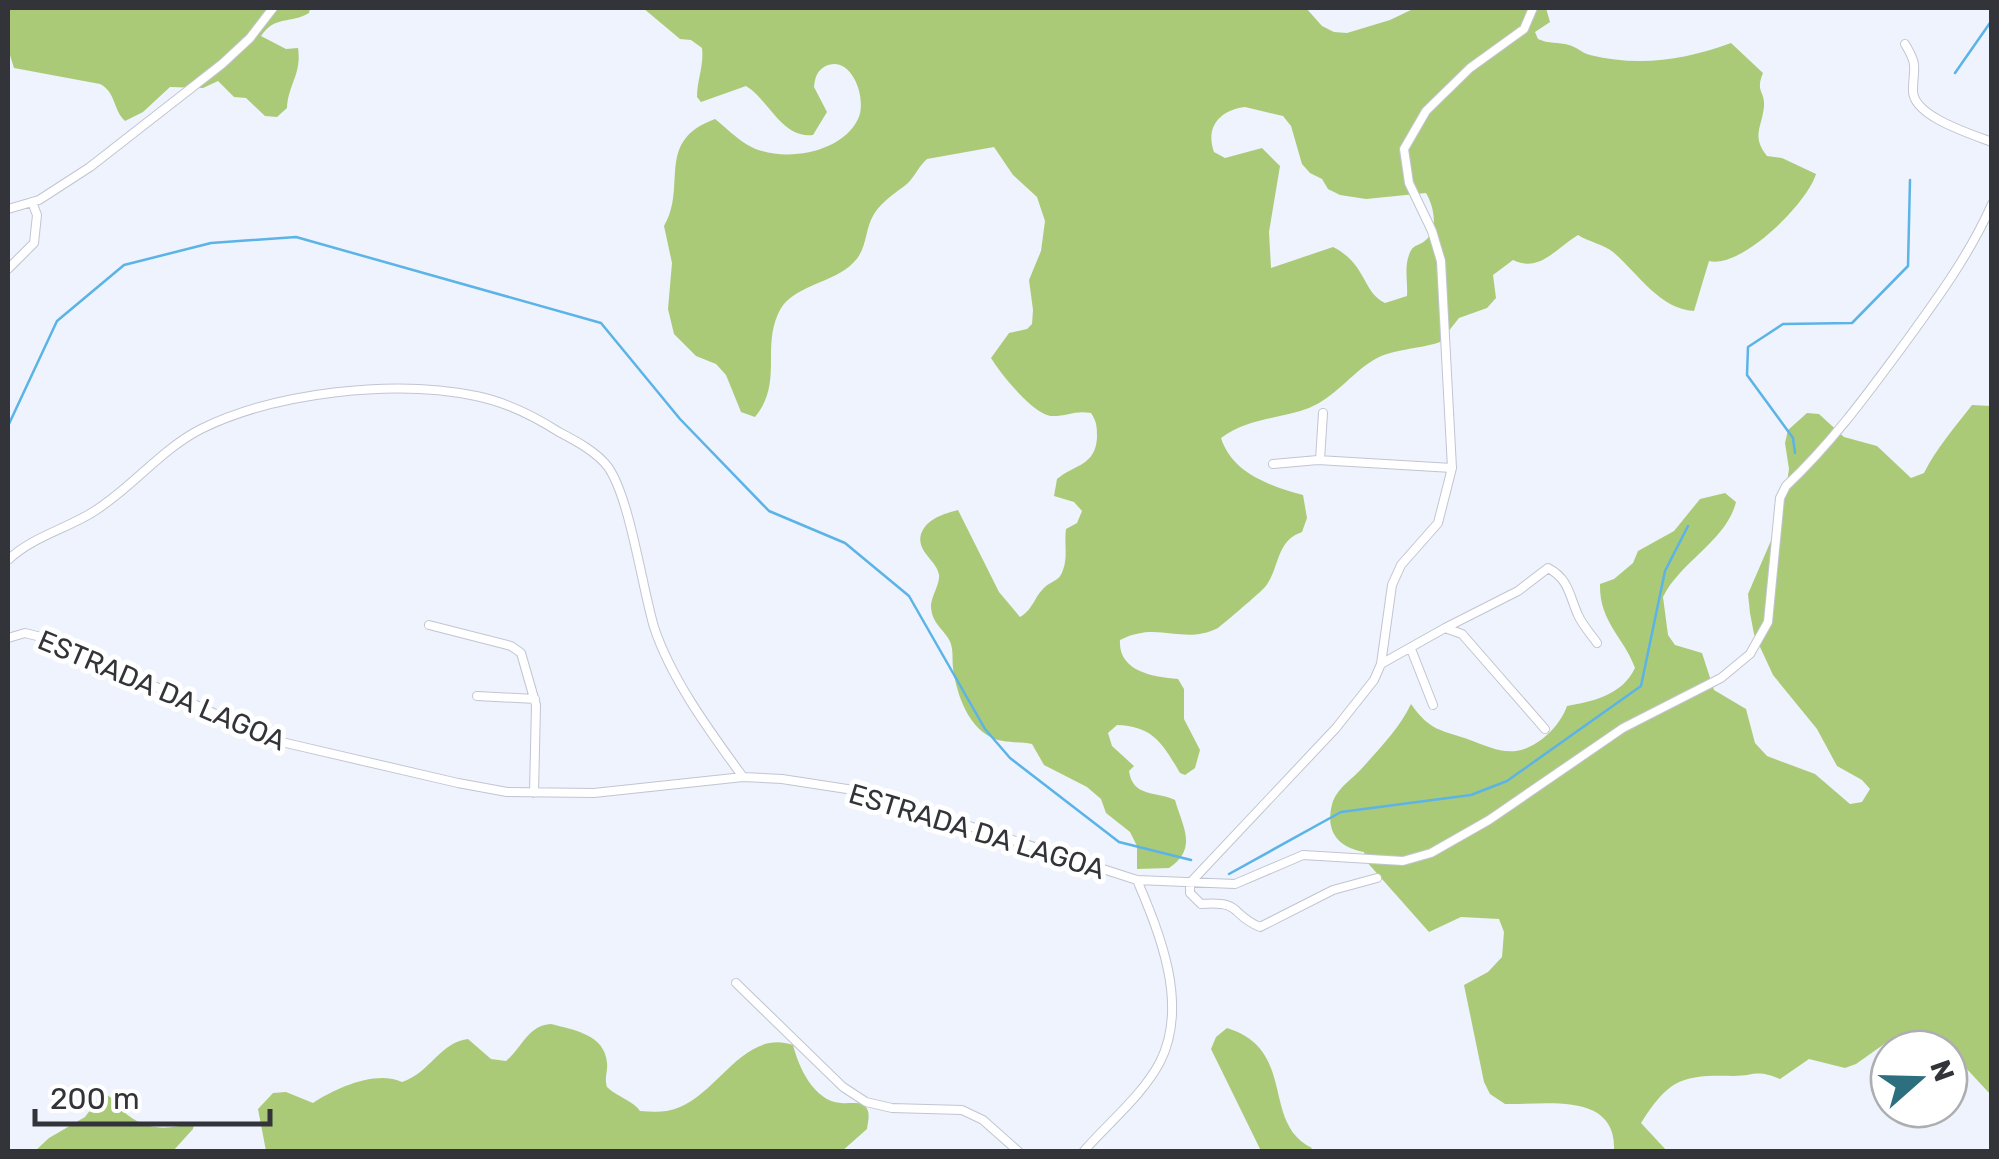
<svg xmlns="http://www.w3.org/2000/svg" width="1999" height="1159" font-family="Rubik,sans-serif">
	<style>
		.forest { fill: #abca78; fill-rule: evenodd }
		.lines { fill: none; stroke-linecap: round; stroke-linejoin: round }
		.stream { stroke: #5bb3e6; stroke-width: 2.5 }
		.minor-casing { stroke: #c1c5d1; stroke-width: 10 }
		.minor { stroke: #fff; stroke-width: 8 }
		.labels { text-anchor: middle; stroke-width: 10; stroke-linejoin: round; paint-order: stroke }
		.street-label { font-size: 28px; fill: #333439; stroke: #fff }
	</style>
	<rect width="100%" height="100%" fill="#eef3fe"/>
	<path class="forest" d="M8,8H310L309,13C291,24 275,15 261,36L286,49L298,48C302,74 288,85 287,108L277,117L265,116L246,98L234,97L218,81L203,88L170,87L143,112L125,121C113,110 116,92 100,84L14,68L8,49Z
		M643,8H1306L1322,26L1334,32L1347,33L1390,20L1415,8H1546L1550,22L1535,32L1538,39C1549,44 1558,42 1569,45C1577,47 1582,53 1590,55C1639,67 1685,60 1731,43L1763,73C1755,92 1765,91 1764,106C1762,128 1751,136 1767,156L1782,158L1816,174C1807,204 1741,269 1709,261L1694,311C1659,309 1637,272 1613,252C1603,244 1589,242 1578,235C1556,248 1540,273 1513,260L1493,275L1496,298L1487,308L1459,318L1440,342C1418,350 1392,348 1372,361C1350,375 1335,397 1309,408C1280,419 1247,418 1221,438C1232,473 1270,486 1303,495L1307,518L1302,532C1275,541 1280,569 1265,587C1261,592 1222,625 1218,628C1182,646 1159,620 1120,640C1118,671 1152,677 1178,679L1184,689V719L1200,750L1195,768L1185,775L1180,773C1163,744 1153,726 1117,725L1108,733L1112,746L1134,766L1129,771C1133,798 1157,791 1175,800C1183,828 1198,848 1169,868L1137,869V846L1130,832L1106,813L1101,799L1087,787L1044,765L1032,744C1017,741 1000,744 987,735C966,722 956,691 953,668C952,658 954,646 948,638C940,626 931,621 931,605C932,595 940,584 939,575C937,560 916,552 921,534C927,518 944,514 958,510L999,592L1020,617C1034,609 1034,596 1046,586C1054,580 1060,580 1063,570C1068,557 1064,543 1066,529L1077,523L1082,511L1074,502L1054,496L1057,479C1075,464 1095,466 1097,438C1097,427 1097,422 1091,413C1076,410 1067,416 1053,416C1035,417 1000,373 991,358L1009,333L1027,329L1032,324L1033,310L1029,280L1041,251L1045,221L1037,197L1013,175L994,147L927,159C919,166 915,176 908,183C896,193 883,200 874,214C864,230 868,249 853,263C833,284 790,285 778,314C762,350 783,383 755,417L741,412L726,375L716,364L696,356L674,334L668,309L672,263L664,226C688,186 654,141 715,119C725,127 735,137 746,144C777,164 841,155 858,119C868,99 851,52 824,67C816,72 815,79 814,87L827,112L813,135C782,139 769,100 746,86L701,102L697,97C697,79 704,67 702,48L691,40L680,39ZM1245,107L1283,116L1291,126L1302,164L1310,173L1322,179L1328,189L1340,195L1366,199L1426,193C1433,205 1439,227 1427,239C1419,247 1413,243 1409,255C1404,268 1408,282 1407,296L1385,303C1362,292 1367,264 1333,247L1271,268L1269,232L1280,166L1262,148L1225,158L1214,152C1205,127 1220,110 1245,107Z
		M1972,405L1991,406V1095L1964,1066L1954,1045L1929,1049L1916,1036L1897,1035L1856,1064L1845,1068L1809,1059L1780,1079C1755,1069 1756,1076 1733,1076C1682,1075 1669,1079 1641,1123L1667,1151H1614C1617,1091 1546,1105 1505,1104L1490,1094L1484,1082L1464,985L1488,972L1502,957L1504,932L1499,919L1461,917L1429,932L1366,861L1364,852C1337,847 1324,830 1333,801C1339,786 1354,778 1364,766C1381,747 1400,727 1411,704C1431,732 1440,729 1470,740C1484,745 1500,753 1516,751C1538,748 1560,726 1567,706C1594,701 1622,695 1635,668C1624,637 1599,622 1600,584L1614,579L1633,563L1638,551L1674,531L1700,499L1725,493L1736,502C1727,540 1680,562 1663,597L1668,635L1675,645L1702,653L1714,690L1746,709L1755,743L1767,756L1815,774L1850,804L1862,802L1870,789L1862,780L1837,766L1817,729L1773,675L1754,634L1750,613L1748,594L1782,515L1789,469L1785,443L1788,430L1807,413L1819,414L1844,437L1877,446L1911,478L1924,473C1936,449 1955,427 1972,405Z
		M551,1024C573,1030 605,1034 607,1063C608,1072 604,1077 607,1087C617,1097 634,1101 640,1111C654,1112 667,1113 680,1107C720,1090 745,1029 793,1045C799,1068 814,1101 841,1103C849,1104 859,1101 865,1106C871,1112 868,1121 867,1129L841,1152L266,1151L258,1109L273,1093L286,1092L313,1103C336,1088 376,1070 402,1082C431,1072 439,1043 468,1039L491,1059L506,1061C522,1048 528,1025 551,1024Z
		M1227,1028C1298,1050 1260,1123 1312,1148L1310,1151H1261L1211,1049L1216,1037Z
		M103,1093C113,1097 114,1102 121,1109C142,1130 164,1131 191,1123L194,1124L193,1129L173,1151H35L49,1138L85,1117Z"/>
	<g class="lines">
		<path class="stream" d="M1955,73L1992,20
			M8,426L57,321L124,265L211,243L296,237L601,323L680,419L769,511L845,543L909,596L985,729L1010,758L1119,842L1191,860
			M1795,453L1793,438L1747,375L1748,347L1783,324L1852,323L1908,266L1910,180
			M1229,874L1341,812L1471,795L1507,781L1641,686L1665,571L1688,526"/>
		<defs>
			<path id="minor" d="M1905,44C1919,67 1913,67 1913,90C1912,116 1971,134 1992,142
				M8,209L39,200L90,167L222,64L250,38L273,8
				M8,269L34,243L37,215L32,202
				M1320,460L1323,413
				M1273,464L1318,460L1452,468
				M8,560C32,537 66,529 93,512C132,488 160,450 201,429C276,392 395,379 476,396C506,402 534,416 559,432C576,441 597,452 608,467C630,498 642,587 654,627C671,679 711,733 743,777
				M429,625L511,646L521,653L536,705L534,793
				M1445,628L1518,591L1548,568C1569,579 1569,595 1578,615C1583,626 1591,634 1597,643
				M8,638L25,633L53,640L273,740L458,783L507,792L594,793L743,777L782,779L860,791L1137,880L1235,884L1303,855L1403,861L1431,853L1489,820L1623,728L1721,678L1750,654L1768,622L1780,498L1786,486C1832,443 1868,393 1905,343C1937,299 1970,254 1992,204
				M1411,649L1433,705
				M1381,664L1445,628L1462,634L1545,729
				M477,696L535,699
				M1377,878L1333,890L1260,927C1229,914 1244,901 1201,904L1190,893V883L1336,728L1374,680L1381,664L1392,585L1401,565L1438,523L1452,468L1441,261L1432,231L1409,183L1404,149L1426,111L1470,68L1524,29L1533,8
				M736,983L843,1087L866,1102L892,1108L962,1110L983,1120L1019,1152
				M1083,1152C1108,1123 1142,1096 1160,1062C1189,1005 1160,934 1137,880"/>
		</defs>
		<use href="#minor" class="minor-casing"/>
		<use href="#minor" class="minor"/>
	</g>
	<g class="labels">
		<g class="street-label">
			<text transform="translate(162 690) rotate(23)" y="10">ESTRADA DA LAGOA</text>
			<text transform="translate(977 831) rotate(17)" y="10">ESTRADA DA LAGOA</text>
		</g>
	</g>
	<rect width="1999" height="1159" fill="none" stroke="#333439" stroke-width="20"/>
	<g transform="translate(1919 1079) rotate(70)"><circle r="48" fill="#ffffff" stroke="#adaeb0" stroke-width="2.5"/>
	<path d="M0-8L18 38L0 25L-18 38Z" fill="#2c7080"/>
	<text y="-15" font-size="28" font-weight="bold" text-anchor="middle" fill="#333439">N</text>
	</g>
	<path d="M35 1109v15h235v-15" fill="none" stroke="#333439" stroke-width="5"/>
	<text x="50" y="1109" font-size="30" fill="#333439" stroke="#ffffff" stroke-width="8" paint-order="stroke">200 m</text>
</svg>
